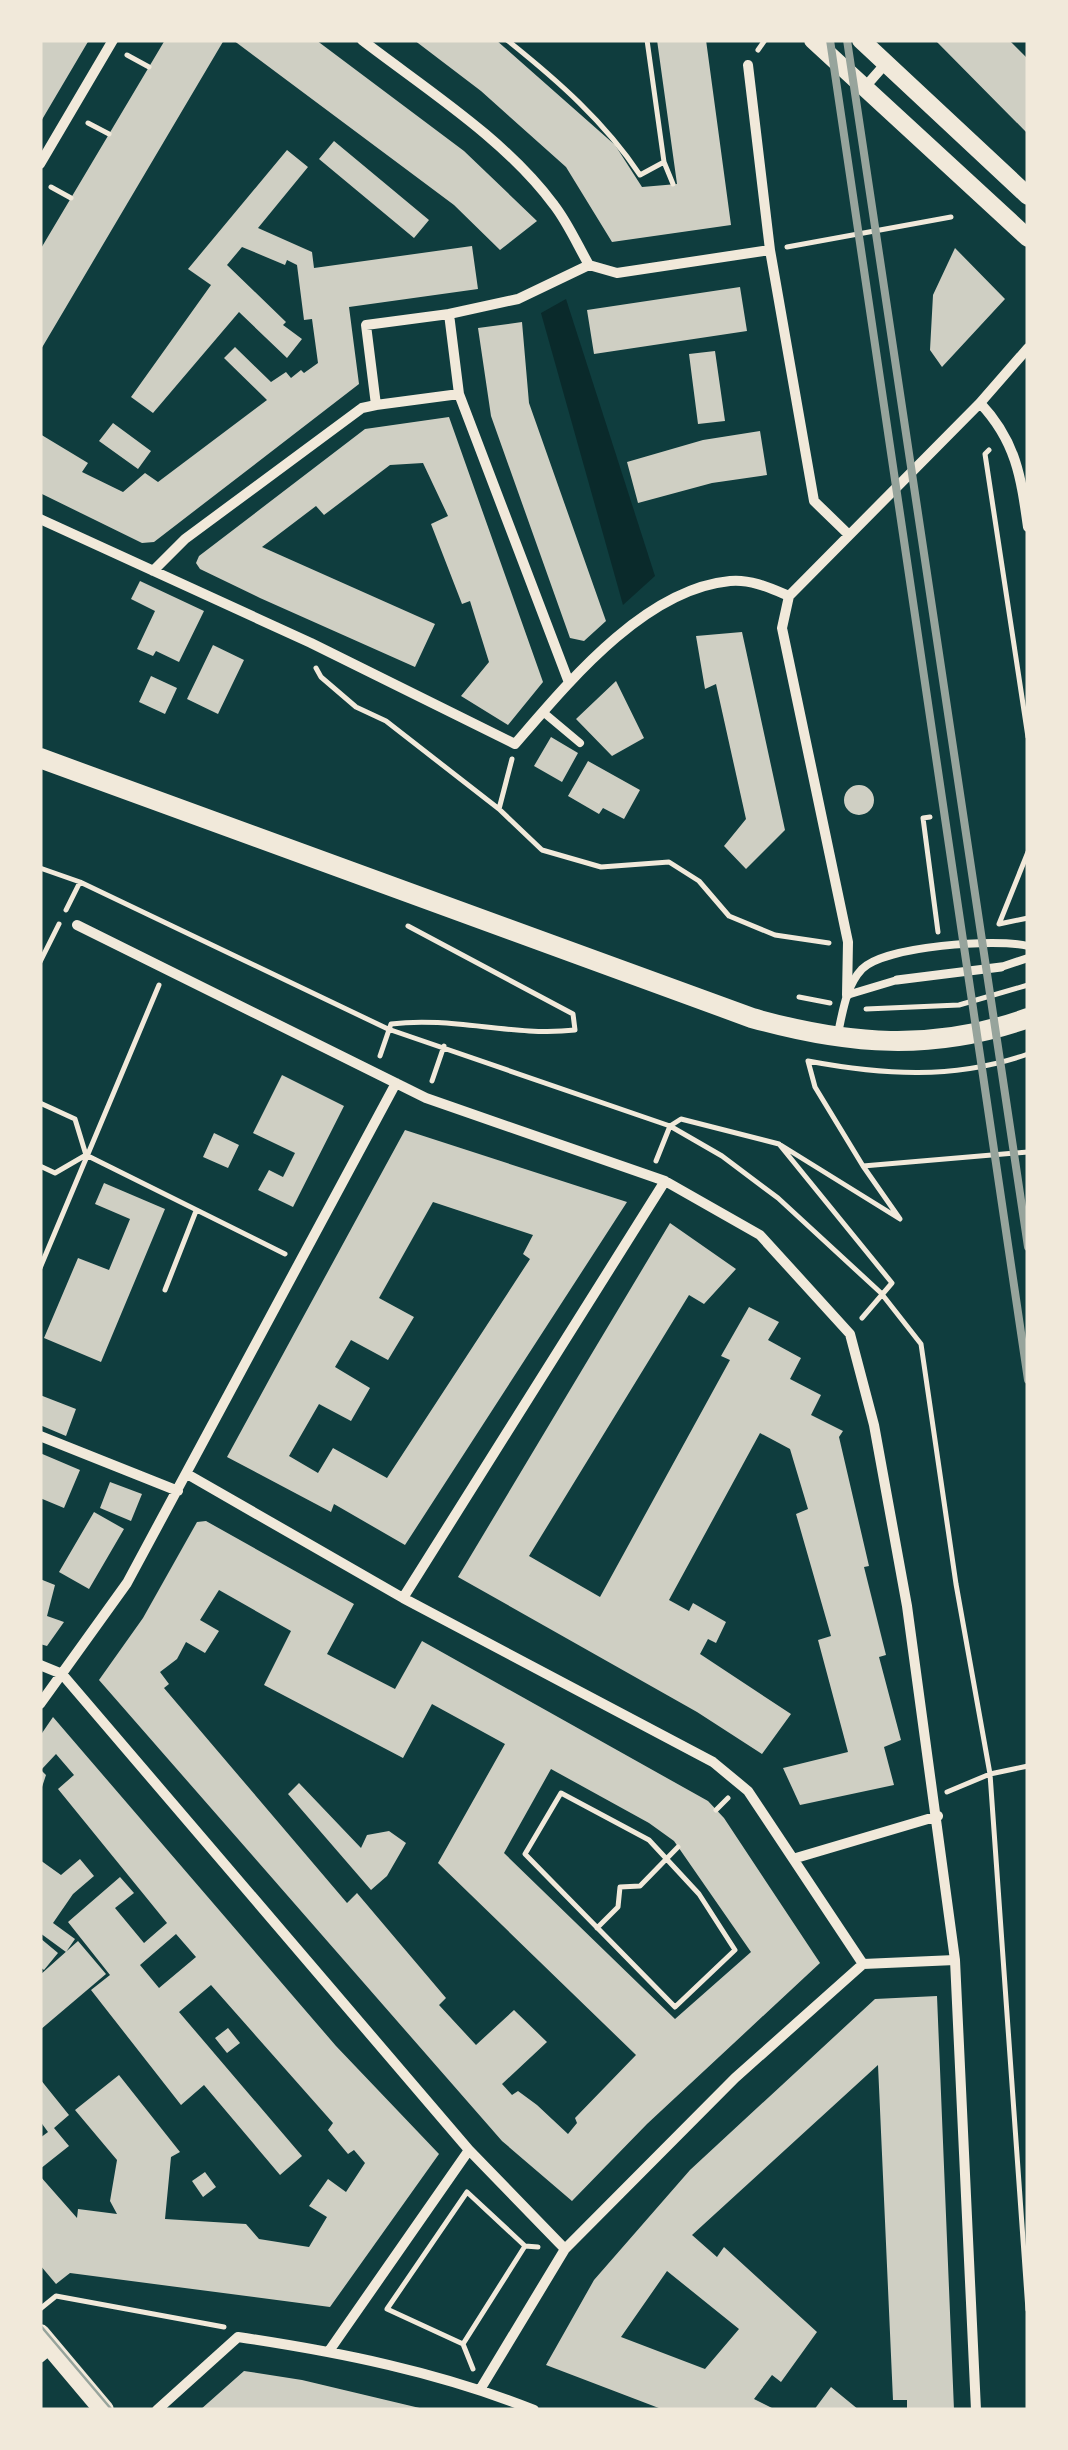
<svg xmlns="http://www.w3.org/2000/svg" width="1068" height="2450" font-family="Roboto,sans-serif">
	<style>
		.water { fill: #0a2a2b }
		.building { fill: #cfcfc3; fill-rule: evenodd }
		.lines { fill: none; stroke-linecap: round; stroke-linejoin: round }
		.path { stroke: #f1e9da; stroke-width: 5 }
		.service { stroke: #f1e9da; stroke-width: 8 }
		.pedestrian { stroke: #f1e9da; stroke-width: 9 }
		.minor { stroke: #f1e9da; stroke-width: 10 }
		.tertiary { stroke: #f1e9da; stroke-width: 18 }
		.secondary { stroke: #f1e9da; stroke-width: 20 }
		.tram { stroke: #97a49c; stroke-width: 2.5 }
		.rail { stroke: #97a49c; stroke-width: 8 }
	</style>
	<rect width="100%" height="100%" fill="#0f3d3e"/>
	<path class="water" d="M566,299L655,576L623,605L541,313Z"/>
	<path class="building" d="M40,40H89L40,123Z
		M165,40H224L40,351V250Z
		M233,40H316L464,151L537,221L500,250L454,205Z
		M414,40H496L615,145L642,187L677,184L657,40H706L731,225L612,242L566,167L481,91Z
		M935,40H1009L1028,59V134Z
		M334,141L429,220L414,238L319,159Z
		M287,150L308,167L258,228L312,252L314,268L472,246L478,289L349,307L359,384L154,542L142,543L40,493V434L88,463L82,472L123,492L145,473L158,482L267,400L224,358L235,347L271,382L286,372L291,378L301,370L304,373L318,363L312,319L304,320L297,265L287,260L285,265L242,247L227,265L286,322L283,325L302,339L287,358L239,312L153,413L131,397L211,285L188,269Z
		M955,248L1005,299L942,367L930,350L933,295Z
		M740,287L747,331L594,354L587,310Z
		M522,322L529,403L606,621L584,641L570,638L491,416L478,328Z
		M715,351L725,421L698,424L689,354Z
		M449,417L543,682L508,725L461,696L489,662L470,601L462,604L431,524L448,516L423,463L390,465L324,515L316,506L262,547L435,624L415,667L260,598L200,569L196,563L199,556L365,429Z
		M113,423L151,451L138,469L99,441Z
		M760,431L767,475L712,483L638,503L627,462L703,440Z
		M140,581L204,611L179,662L156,651L153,656L137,649L155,611L131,599Z
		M742,632L785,830L746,869L724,846L746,819L716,684L705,689L696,636Z
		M213,645L244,660L218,714L187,699Z
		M151,676L177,688L165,714L139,702Z
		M616,681L644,738L612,756L576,719Z
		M551,737L578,753L562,782L534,766Z
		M588,761L640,790L624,819L603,808L599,814L568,796Z
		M844 800a15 15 0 1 1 30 0a15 15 0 1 1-30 0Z
		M282,1075L344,1106L293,1207L258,1190L269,1170L283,1177L295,1153L253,1133Z
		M405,1130L627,1202L405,1545L334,1504L331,1512L227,1457ZM433,1202L533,1235L523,1254L530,1259L387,1478L333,1448L318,1473L289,1456L319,1404L351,1421L370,1388L335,1367L351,1340L388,1360L414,1317L379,1298Z
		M214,1133L239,1145L228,1168L203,1157Z
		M104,1183L165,1209L101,1362L44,1338L78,1258L109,1270L130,1219L95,1204Z
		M670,1223L736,1269L704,1304L689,1295L529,1556L600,1597L730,1360L721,1356L749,1307L779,1322L768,1340L801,1358L790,1379L821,1395L811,1415L843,1431L839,1437L869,1566L864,1567L886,1655L879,1657L901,1740L884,1747L894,1785L800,1805L783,1768L848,1752L818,1640L831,1636L796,1514L808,1509L790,1449L760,1433L669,1600L689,1611L693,1603L726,1622L716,1643L708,1639L700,1654L791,1714L762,1754L697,1712L458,1577Z
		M40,1395L76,1409L66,1436L40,1425Z
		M40,1453L80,1470L64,1508L40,1498Z
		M110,1482L142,1494L131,1521L100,1508Z
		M94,1512L124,1529L89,1589L59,1572Z
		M206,1521L354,1604L327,1654L395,1689L422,1641L708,1801L724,1818L820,1963L647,2124L572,2201L502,2141L99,1680L143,1618L197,1522ZM219,1590L291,1631L264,1685L403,1758L432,1704L505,1744L438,1863L636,2055L575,2118L577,2123L568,2134L537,2105L518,2091L512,2095L502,2084L547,2042L514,2010L476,2045L439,2005L446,1998L357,1893L347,1903L164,1688L169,1684L160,1672L177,1659L186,1642L205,1653L219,1631L200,1620ZM551,1769L649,1823L674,1841L751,1952L675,2019L504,1853Z
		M40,1579L55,1585L47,1616L64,1622L47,1646L40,1644Z
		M53,1717L336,2046L439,2154L330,2307L70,2273L56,2284L40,2265V2176L77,2218L78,2209L117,2214L110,2201L117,2160L75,2110L119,2075L180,2152L171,2157L165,2219L246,2224L259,2239L309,2247L327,2217L309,2206L328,2179L346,2192L365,2163L354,2150L348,2154L328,2130L333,2123L211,1985L179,2012L302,2156L280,2175L204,2085L181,2105L91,1990L110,1975L68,1922L120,1877L134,1893L115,1908L144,1943L167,1923L58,1789L74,1775L56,1754L41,1770L46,1775L40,1793V1736ZM176,1934L196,1957L159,1988L140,1965Z
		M299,1783L361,1848L367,1835L389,1831L406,1843L387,1876L371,1890L288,1794Z
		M80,1859L94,1876L73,1894L53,1923L75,1939L66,1952L40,1933V1860L61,1875Z
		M40,1938L58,1953L44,1970L40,1967Z
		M78,1941L106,1974L40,2030V1975Z
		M937,1996L954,2410H907V2400H893L878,2065L692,2235L717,2257L724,2247L817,2332L781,2382L772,2375L754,2399L776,2410H664L546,2365L594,2280L690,2170L875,1999ZM667,2271L739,2329L705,2369L621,2337Z
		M228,2028L240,2043L227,2053L215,2038Z
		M40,2079L69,2115L54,2128L69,2146L40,2169V2138L48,2132L40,2121Z
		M205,2172L216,2187L203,2197L192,2181Z
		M244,2371L302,2380L428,2410H200Z
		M831,2387L859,2410H814Z"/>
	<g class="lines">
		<path class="path" d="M507,40C557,80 605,122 640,175L664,162
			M647,40L664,162L673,184
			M758,50L765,40
			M127,55L149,67
			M88,123L109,134
			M51,187L71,198
			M787,247L951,217
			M989,450L985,454L1028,737
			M316,668L321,677L356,707L386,721L499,809L542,850L601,867L669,862L699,881L729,916L775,935L829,943
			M499,809L512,759
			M930,817L923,818L938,932
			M40,868L80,882L388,1029L670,1126L722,1156L778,1198L881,1293L921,1344L956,1584L990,1774L1028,2310
			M66,910L80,882
			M999,924L1028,852
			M999,924L1028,918
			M40,962L59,924
			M799,997L830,1003
			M866,1009L959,1005L1028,985
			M380,1056L391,1024C453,1016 512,1037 575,1030L573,1014L408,926
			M432,1081L444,1046
			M40,1103L75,1119L86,1155L55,1173L40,1166
			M86,1155L285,1254
			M656,1161L670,1126L681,1119L779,1144
			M863,1166L815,1087L808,1061C883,1075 954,1080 1028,1054
			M40,1268L159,985
			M165,1290L196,1211
			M862,1318L892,1283L779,1144L900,1219L863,1166L1028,1152
			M947,1792L990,1774L1028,1766
			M561,1793L649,1840L699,1894L735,1950L675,2007L525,1854Z
			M716,1810L728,1798
			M597,1928L618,1907L620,1887L640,1886L678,1847
			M525,2246L463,2344L387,2309L467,2192L525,2246L538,2247
			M40,2309L56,2296L224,2327
			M463,2344L473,2369"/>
		<path class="service" d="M543,712L580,743
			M1001,967L1028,958
			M847,995L897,980
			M838,1033C843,1011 846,986 862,969C884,946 997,938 1028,946"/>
		<path class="pedestrian" d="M897,980L1001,967"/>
		<path class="minor" d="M362,40C427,90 505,139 554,205C568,223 578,246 589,265L617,273L770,250
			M748,65L770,250L814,501L848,534
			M865,87L887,62
			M40,164L113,40
			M449,314L459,394L376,405L366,325Z
			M449,314L518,299L589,265
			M459,394L568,680
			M980,403C1016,441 1021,477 1028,527
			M40,519L311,643L515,744C567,684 644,589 730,581C751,579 770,588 789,596
			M153,571L185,539L362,408L376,405
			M789,596L782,628L848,942L847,995
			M789,596L980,403L1028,348
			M77,925L426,1098L665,1181L760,1235L850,1334L874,1425L907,1606L955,1960L976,2410
			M40,1436L178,1491
			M187,1474L403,1598L713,1762L748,1791L863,1964
			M403,1598L665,1181
			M40,1665L62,1674L469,2150
			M40,1704L127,1583L396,1083
			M796,1858L938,1816
			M329,2351L469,2150L565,2249
			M40,2358L52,2348
			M481,2388L565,2249L735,2078L863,1964L955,1960
			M157,2410L238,2337C339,2352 439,2372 534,2410"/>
		<path class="tertiary" d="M813,40L1028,238
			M861,40L1028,196"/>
		<path class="secondary" d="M40,758L752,1018C848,1045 933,1052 1028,1018
			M40,2334L104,2410"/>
		<path class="tram" d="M40,2325L112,2410"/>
		<path class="rail" d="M830,40L1028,1380
			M847,40L1028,1247"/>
	</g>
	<rect width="1068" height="2450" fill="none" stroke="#f1e9da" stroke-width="85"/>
</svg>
